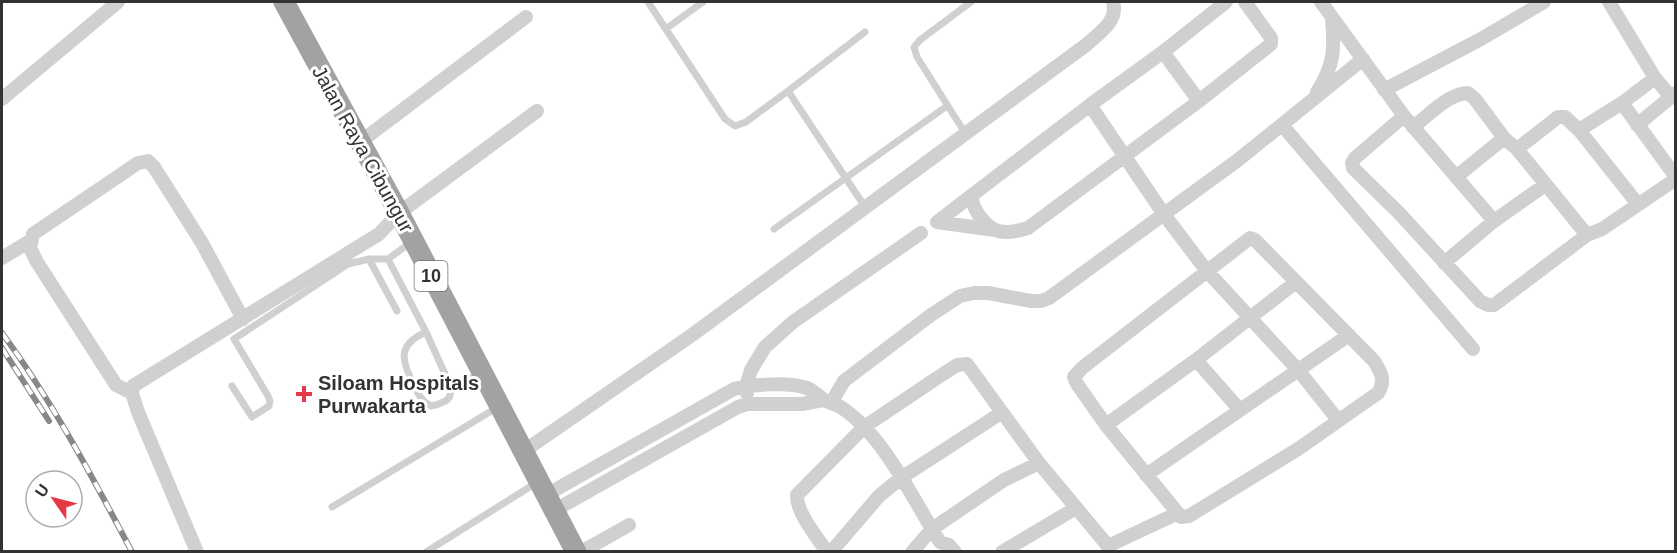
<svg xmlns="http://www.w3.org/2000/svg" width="1677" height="553" font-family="Helvetica,sans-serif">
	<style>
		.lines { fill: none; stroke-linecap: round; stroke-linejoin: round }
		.service { stroke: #d0d0d0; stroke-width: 7 }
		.minor { stroke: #d0d0d0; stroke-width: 14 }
		.trunk { stroke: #a2a2a2; stroke-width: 21 }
		.rail-casing { stroke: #888; stroke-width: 6 }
		.rail { stroke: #fff; stroke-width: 4; stroke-dasharray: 11; stroke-linecap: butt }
		.poi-dot { fill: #e63946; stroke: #fff; stroke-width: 2 }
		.labels { text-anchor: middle; stroke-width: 6; stroke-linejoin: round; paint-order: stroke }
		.shield { fill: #fff; stroke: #707070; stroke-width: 1.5 }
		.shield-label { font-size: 18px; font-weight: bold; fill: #333 }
		.street-label { font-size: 20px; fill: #333; stroke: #fff }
		.poi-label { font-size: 20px; font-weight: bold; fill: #333; stroke: #fff; text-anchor: start }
	</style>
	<rect width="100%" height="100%" fill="#fff"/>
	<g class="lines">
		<path class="service" d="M648,2L725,119L735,126L746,122L788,91
			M667,28L703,2
			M865,32L788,91L865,207
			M965,133L917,57L914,47L920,40L971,2
			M774,229L947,106
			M410,243L388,259L426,332L450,385C454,400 444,403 431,406C422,402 418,394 414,385C401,360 397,345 426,332
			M369,259L397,311
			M450,385L460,384L481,373
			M232,386L252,417L269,406L270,401L268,396L234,339L348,264L369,259H388
			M332,507L498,407
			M426,552L536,483"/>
		<path class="minor" d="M1321,2L1404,116L1494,221
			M1609,2L1655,78
			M1163,52L1199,101
			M1384,90L1481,39L1544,2
			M1317,92C1334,66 1335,49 1332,19
			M2,99L118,2
			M1622,103L1676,177
			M1090,105L1163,52L1226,2
			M1404,116L1355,158L1352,163L1353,168L1399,213L1480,301L1488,305H1494L1587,235L1517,149L1504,138L1456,177
			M1282,125L1473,349
			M1637,125L1671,97
			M1413,127C1428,116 1449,93 1468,93L1475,99L1504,138
			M1579,130L1637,203
			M360,142L526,17
			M1517,149L1558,117H1565L1579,130L1622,103L1655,78L1671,97L1676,93
			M972,195C971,207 983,224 995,230C1004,234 1018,231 1028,228L1199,101L1271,44V38L1245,2
			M995,230L937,222L1090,105L1163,213L1206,270L1299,371L1338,420
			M1587,235L1602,229L1676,179
			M1250,238L1255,240L1374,361C1381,372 1386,381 1378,393L1298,449L1189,516L1181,517L1106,425L1077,384L1074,377L1082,368Z
			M2,258L30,241
			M1444,263L1494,221L1545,185
			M1196,360L1240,410
			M132,393L116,385L37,262L30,248L33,234L138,163L148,161L154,167L202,243L243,319
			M747,393L746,386L751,370L765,347L793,322L921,233
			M831,403L844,381L931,315L960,296L974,293H988L1031,301H1041L1049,298L1238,160L1363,59
			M1106,425L1196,360L1296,282
			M524,451L692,335L1086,45C1099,33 1119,21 1113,2
			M1146,475L1349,335
			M546,495L734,389C753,384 789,382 807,388C815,391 819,397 826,401C830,403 835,404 839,406C883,433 913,500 940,542L949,545L955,552
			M555,510L738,407L747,404H802L823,400
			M1108,546L1176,514
			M197,552L138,412L132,393L133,386L379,234L399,213L537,111
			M581,552L629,525
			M827,552C817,537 796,512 797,495L864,427L937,378L957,365L967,364L1039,463L1108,546V552
			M831,552L879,496L901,478L1001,413
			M912,552L932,529L1004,480L1039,463
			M1002,552L1076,508"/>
		<path class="trunk" d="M284,2L399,213L576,552"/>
		<defs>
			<path id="rail" d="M2,333C52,401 92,476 132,552
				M2,348L49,421"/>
		</defs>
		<use href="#rail" class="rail-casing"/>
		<use href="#rail" class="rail"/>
	</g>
	<path class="poi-dot" d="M301 385h6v6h6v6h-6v6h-6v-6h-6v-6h6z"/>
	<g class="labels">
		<rect class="shield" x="414.5" y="261" width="33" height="30" rx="4.5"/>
		<g class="shield-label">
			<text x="431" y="282">10</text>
		</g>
		<g class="street-label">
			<text transform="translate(363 149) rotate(61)" y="7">Jalan Raya Cibungur</text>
		</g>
		<g class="poi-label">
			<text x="318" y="390">Siloam Hospitals<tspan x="318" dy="23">Purwakarta</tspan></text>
		</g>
	</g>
	<rect width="1677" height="553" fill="none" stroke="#333333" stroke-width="6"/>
	<g transform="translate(54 499) rotate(305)"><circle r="28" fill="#ffffff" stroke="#adadad" stroke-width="1.5"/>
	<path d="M0-4.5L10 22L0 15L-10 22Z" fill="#e63946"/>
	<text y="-9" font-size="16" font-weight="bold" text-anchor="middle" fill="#333333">U</text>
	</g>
</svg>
